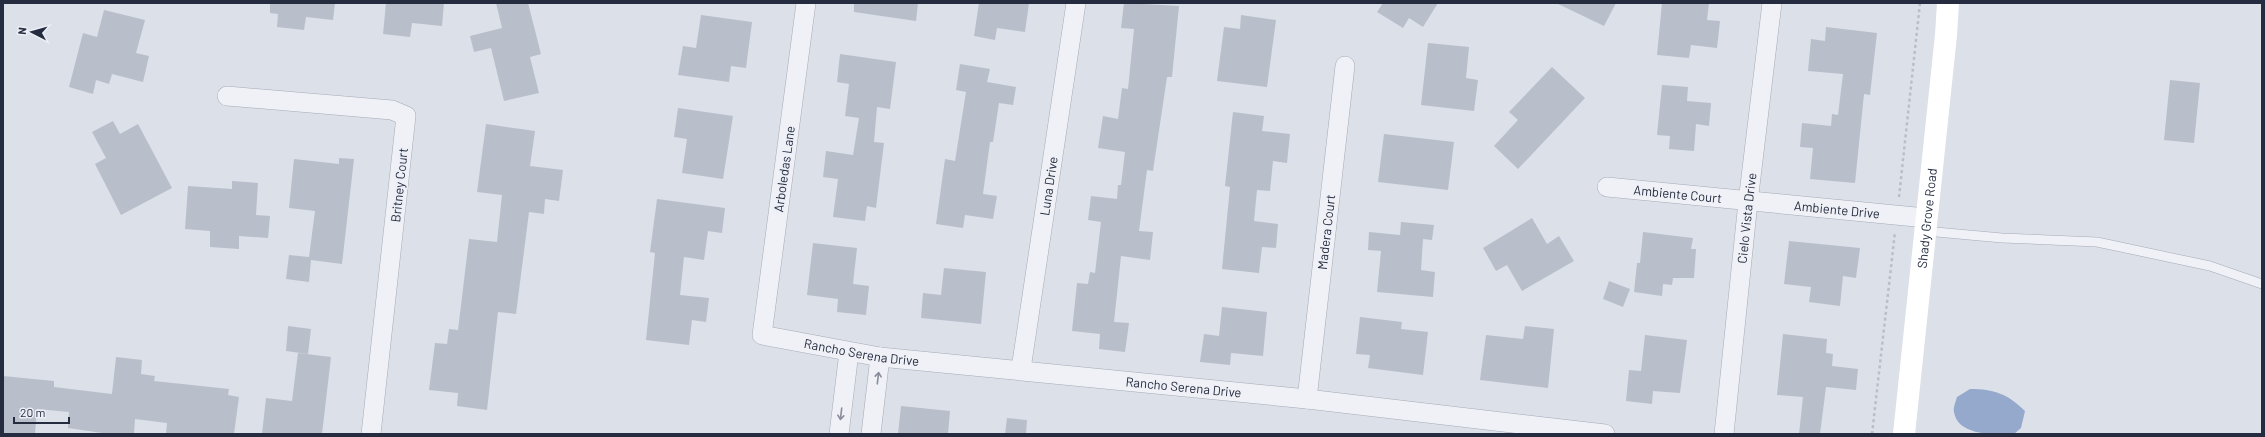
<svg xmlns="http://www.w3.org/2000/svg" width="2265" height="437" font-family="Barlow,sans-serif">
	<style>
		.water { fill: #94a9cc }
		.building { fill: #b9becb }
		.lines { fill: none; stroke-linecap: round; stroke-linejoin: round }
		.service-casing { stroke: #a5aab6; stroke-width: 10 }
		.minor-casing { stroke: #a5aab6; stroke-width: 20 }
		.path { stroke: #babec7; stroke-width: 2.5; stroke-dasharray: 3 3; stroke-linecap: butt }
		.service { stroke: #eff1f6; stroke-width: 9 }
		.minor { stroke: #eff1f6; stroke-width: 19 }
		.secondary { stroke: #fff; stroke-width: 22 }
		.oneway { stroke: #8a8e9b }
		.labels { text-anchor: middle; stroke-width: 3; stroke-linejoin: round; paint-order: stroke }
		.street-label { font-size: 13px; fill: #252c40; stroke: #eceff6 }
	</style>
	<rect width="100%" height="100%" fill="#dce0e8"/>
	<path class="water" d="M1970,389C1994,389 2008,394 2025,411L2021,428L2014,434C1996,434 1958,437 1954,412C1953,407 1956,401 1957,397Z"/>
	<path class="building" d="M270,3H335L333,20L306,17L304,30L277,27L278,14L270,13Z
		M386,3H444L442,26L412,23L410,37L383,34Z
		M496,3H528L541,54L530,57L539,93L504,101L491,48L474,52L470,36L502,28Z
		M854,3H918L916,21L854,12Z
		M979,3H1029L1025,32L997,28L995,40L974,36Z
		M1124,3L1179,6L1172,77H1167L1153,171L1147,170L1139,231L1153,232L1150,260L1121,256L1114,322L1129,323L1125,352L1099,349L1100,334L1072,331L1077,283L1088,284L1090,272L1095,273L1101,222L1088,220L1091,196L1117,199L1118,185H1121L1125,152L1098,148L1103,116L1118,119L1122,88L1128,89L1134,29L1121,28Z
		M1383,3H1438L1423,27L1409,18L1403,28L1377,12Z
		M1556,3H1616L1604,26Z
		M1662,3H1709L1707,20L1720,21L1717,48L1691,45L1689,58L1657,55Z
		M104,10L145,20L136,53L149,56L143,82L112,74L109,84L96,80L93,94L69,87L83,33L97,37Z
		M701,15L752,22L746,68L731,66L729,82L678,75L683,46L696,48Z
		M1241,15L1276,20L1267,87L1217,81L1224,27L1240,29Z
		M1826,27L1877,33L1870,95L1864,94L1855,183L1810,179L1813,148L1800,147L1802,123L1831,126L1832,114L1838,115L1843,74L1808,71L1811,39L1825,41Z
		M1428,43L1469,47L1466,78L1478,80L1474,111L1421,105Z
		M840,54L896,62L890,109L877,107L874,142L884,143L876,208L867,206L865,221L833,217L838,179L823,177L826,151L853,155L859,118L845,116L849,84L837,82Z
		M960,64L990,69L987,82L1016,87L1013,105L999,103L993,142H990L983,194L997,196L993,219L965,215L963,228L936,224L945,159L955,161L966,92L956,90Z
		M1552,67L1585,98L1518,169L1494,146L1518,120L1509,112Z
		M2170,80L2200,83L2194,143L2164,140Z
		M1662,85L1688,87L1687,101L1711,103L1709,126L1696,124L1694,151L1669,149L1670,136L1657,135Z
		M678,108L733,116L723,179L682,173L687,139L674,137Z
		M1233,112L1264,116L1262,131L1290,134L1287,163L1273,161L1270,191L1257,190L1254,221L1278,224L1276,248L1262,247L1259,273L1222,269L1230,187L1225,186Z
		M113,121L120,134L138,124L172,188L121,215L95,164L106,158L92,132Z
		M486,124L535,131L530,166L563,170L559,201L545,199L544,214L529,212L516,314L498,312L487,410L457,406L458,393L429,390L435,343L447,344L449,329L458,330L469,239L497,242L502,195L477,192Z
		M1384,134L1454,142L1448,190L1378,182Z
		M339,158L354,159L342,264L311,260L309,282L286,279L289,255L309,257L315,211L289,208L294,159L339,164Z
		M232,181L258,183L256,215L270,216L268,238L239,236V249L210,247V231L185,229L188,186L232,189Z
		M657,199L725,208L722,233L708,231L704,260L684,257L680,295L709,298L706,322L692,320L689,345L646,340L655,253L650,252Z
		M1532,218L1547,244L1559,236L1574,261L1522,291L1507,265L1496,271L1483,248Z
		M1401,222L1434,225L1432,240L1423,239L1421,270L1435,272L1433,297L1377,292L1381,251L1368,250L1369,232L1400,235Z
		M1643,232L1693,238L1691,249H1696L1694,278H1673L1672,285L1663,284L1662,296L1634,292L1637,263H1640Z
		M1789,241L1860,248L1856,278L1843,276L1840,306L1809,302L1811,287L1784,284Z
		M813,243L857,248L853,284L869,286L866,315L837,312L838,299L807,295Z
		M944,268L986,272L981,324L921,318L923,293L941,295Z
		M1609,281L1630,289L1623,307L1603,299Z
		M1222,307L1267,312L1263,356L1231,353L1230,365L1200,362L1204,334L1219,336Z
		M1360,317L1402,322L1401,329L1428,332L1423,375L1368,368L1370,355L1356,354Z
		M288,326L311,329L308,354L286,351Z
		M1525,326L1554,329L1548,388L1480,380L1486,335L1523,339Z
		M1783,334L1827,339L1826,353L1833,354L1832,366L1858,369L1856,390L1826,387L1820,434H1799L1803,397L1777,395Z
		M1645,335L1687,340L1680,393L1653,391L1652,404L1626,401L1629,370L1641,371Z
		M298,353L331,357L322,434H262L266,398L292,401Z
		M116,357L142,360L141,374L155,376L154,381L229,389L228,395L239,397L234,434H166L167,423L135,419L134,434H109L68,428L69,412L37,409L35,434H3V376L54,381V387L112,394Z
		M901,406L950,411L948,434H898Z
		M1007,418L1027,420L1026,434H1005Z"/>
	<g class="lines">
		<defs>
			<path id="service" d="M1925,231L2002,238L2097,242L2210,266L2262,284"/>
			<g id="minor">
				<path id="s1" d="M806,3L762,335L880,357L1307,399L1605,434"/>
				<path d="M227,96L392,110L406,116L371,434"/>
				<path id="s2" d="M1607,187L1926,218"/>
				<path id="s3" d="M1021,369L1076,3"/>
				<path id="s4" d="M1307,399L1345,66"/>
				<path d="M839,434L849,352"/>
				<path d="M871,434L880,357"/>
				<path id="s5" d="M1724,434L1748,202L1772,3"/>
			</g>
		</defs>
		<use href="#service" class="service-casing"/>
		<use href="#minor" class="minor-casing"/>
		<path class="path" d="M1899,197L1920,3
			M1872,434L1895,232"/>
		<use href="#service" class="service"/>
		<use href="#minor" class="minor"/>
		<path class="secondary" id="s6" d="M1904,434L1946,35L1948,3"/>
	</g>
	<defs><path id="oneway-shaft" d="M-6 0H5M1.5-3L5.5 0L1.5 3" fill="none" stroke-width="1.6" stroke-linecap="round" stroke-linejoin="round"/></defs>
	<g class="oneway">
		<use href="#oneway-shaft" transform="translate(878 378) rotate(-83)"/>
		<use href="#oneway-shaft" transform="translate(841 414) rotate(97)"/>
	</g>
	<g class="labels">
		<g class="street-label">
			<text transform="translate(784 169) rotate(-82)" y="5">Arboledas Lane</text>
			<text transform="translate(399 185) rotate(-84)" y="5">Britney Court</text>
			<text dy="5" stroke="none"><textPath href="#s3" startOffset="185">Luna Drive</textPath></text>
			<text dy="5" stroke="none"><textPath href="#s2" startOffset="71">Ambiente Court</textPath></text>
			<text dy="5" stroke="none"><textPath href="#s2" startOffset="231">Ambiente Drive</textPath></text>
			<text dy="5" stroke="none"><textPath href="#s5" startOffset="217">Cielo Vista Drive</textPath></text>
			<text dy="5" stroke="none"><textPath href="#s6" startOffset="217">Shady Grove Road</textPath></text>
			<text dy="5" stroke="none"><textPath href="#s4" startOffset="168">Madera Court</textPath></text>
			<text dy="5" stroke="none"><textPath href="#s1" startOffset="436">Rancho Serena Drive</textPath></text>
			<text dy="5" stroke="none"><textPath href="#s1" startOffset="760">Rancho Serena Drive</textPath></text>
		</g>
	</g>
	<rect width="2265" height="437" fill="none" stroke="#252c40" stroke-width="8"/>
	<g transform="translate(32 32) rotate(276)" stroke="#eceff6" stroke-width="3" paint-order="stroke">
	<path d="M0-3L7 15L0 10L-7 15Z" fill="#252c40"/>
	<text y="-6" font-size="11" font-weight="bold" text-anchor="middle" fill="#252c40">N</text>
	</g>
	<path d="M14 417v6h55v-6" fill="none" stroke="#252c40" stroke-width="2"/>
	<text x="20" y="417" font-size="12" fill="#252c40" stroke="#eceff6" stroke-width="3" paint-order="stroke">20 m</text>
</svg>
